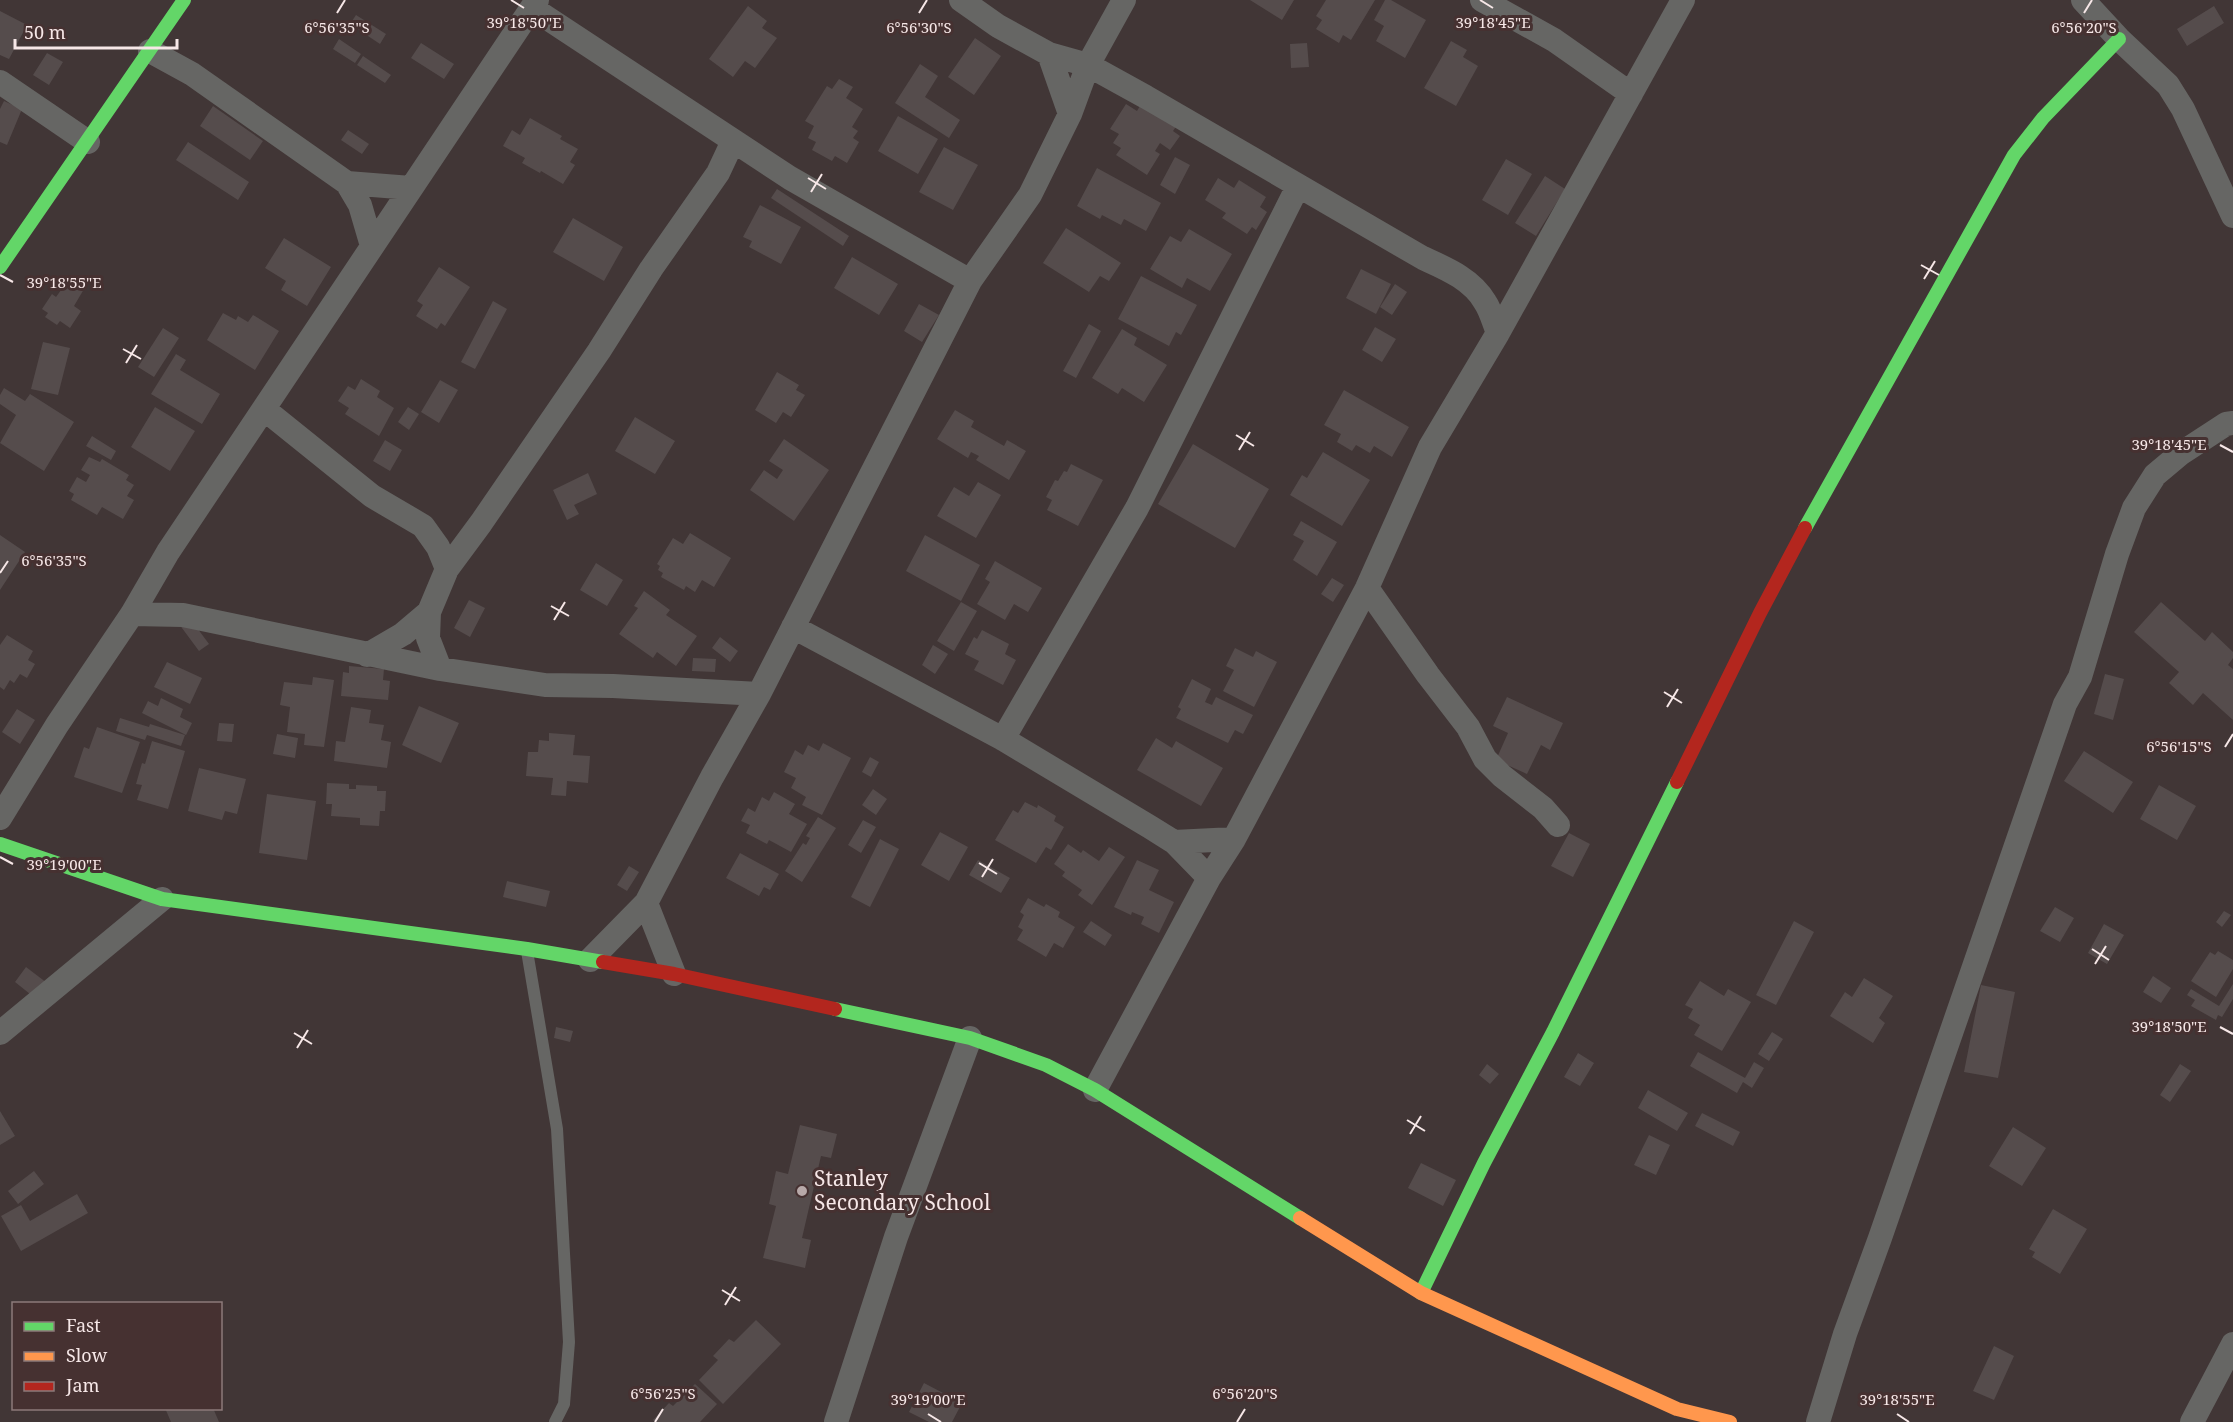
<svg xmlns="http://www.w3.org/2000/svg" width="2233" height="1422" font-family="'Noto Serif',serif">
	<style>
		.building { fill: #554c4c }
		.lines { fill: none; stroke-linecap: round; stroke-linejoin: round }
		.lane { stroke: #666664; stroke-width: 12 }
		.street { stroke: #666664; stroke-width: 24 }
		.fast { stroke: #63d668; stroke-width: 14 }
		.slow { stroke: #ff974d; stroke-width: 14 }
		.jam { stroke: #b3261e; stroke-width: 14 }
		.ticks { fill: none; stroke: #f6e7e7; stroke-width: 2 }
		.poi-dot { fill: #b7a9a9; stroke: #463131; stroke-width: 2 }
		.labels { text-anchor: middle; stroke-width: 6; stroke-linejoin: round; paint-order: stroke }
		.poi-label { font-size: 21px; fill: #f6e7e7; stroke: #463131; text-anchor: start }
		.ticks-label { font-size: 15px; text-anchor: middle; fill: #f6e7e7; stroke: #463131; stroke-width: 6; stroke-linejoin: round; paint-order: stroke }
	</style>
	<rect width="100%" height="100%" fill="#413636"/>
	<path class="building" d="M1250,0H1294L1282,20Z
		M1326,0H1375L1351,40L1343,35L1339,43L1316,29L1322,20L1316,16Z
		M1385,0H1391L1426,20L1405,58L1376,41L1384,26L1374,20Z
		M748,6L767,21L762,28L777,38L755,68L745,61L733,77L709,59Z
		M2214,6L2224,23L2187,46L2177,29Z
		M0,11L27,25L9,59L0,55Z
		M356,15L386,34L380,44L350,24Z
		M975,38L1001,56L974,95L948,77Z
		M339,39L361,54L355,63L333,49Z
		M1451,41L1467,50L1463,57L1478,66L1456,106L1424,88Z
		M421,43L454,64L444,79L411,58Z
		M1307,43L1309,67L1291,68L1290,44Z
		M47,53L63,62L49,85L33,75Z
		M363,56L391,75L385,83L357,65Z
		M920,64L938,76L925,97L960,120L949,138L895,103Z
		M839,79L853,87L846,98L863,109L852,127L858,131L853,138L859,142L847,163L835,156L832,161L812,150L816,142L808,138L814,126L805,121L827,86L832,89Z
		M1144,99L1179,122L1173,131L1180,136L1170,150L1160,143L1155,151L1160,154L1147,175L1116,155L1121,148L1113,143L1119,134L1110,129L1126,104L1137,111Z
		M4,101L22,109L7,145L0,142V109Z
		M213,106L263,141L250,160L200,126Z
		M898,116L938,139L918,174L878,151Z
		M530,118L562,136L560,139L578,149L570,162L575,165L563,184L541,171L540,173L522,163L525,158L503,146L512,130L520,135Z
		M348,130L369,144L362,154L341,140Z
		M188,142L249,182L238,200L176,160Z
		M944,147L978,165L953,210L919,192Z
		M1175,157L1190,165L1175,194L1160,185Z
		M1506,159L1532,174L1508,215L1482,200Z
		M1097,168L1161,203L1146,231L1124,219L1121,225L1102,215L1100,219L1077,206Z
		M1545,176L1565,189L1536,236L1515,223Z
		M1218,178L1234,188L1239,180L1266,197L1260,207L1267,212L1256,230L1252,227L1247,234L1222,218L1226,213L1205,200Z
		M777,189L849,236L843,246L771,198Z
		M760,205L801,227L781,264L749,247L752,241L743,237Z
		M573,218L623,247L604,281L553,252Z
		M1066,228L1121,263L1109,281L1100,276L1089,292L1043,263Z
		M1189,229L1232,254L1210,291L1187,278L1182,288L1150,269L1170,236L1181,242Z
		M284,238L331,267L307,306L281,290L286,281L265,268Z
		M852,257L898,284L879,315L834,288Z
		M439,267L470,287L445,326L441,323L437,329L416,316L423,305L417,301Z
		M1361,269L1391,284L1376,314L1346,298Z
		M1141,276L1197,305L1181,335L1176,332L1169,346L1118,319Z
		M69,279L84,289L74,306L81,311L70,328L60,321L57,325L45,317L48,313L42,309L52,294L56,297Z
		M1395,284L1407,292L1392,315L1380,307Z
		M493,301L507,309L475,369L461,362Z
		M919,304L939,315L922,342L904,331Z
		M223,313L236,320L238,316L248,322L253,315L279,331L255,370L207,340Z
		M1089,324L1101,331L1076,378L1063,371Z
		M1375,327L1396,339L1382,362L1362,350Z
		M163,328L179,338L154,377L138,367Z
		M1122,329L1137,338L1134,345L1167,365L1144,402L1122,388L1118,394L1092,378Z
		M43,342L70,348L58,395L31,389Z
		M176,354L186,360L180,370L220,394L202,424L151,394Z
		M777,372L799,385L796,390L805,395L791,417L783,412L776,423L755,410Z
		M361,379L380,391L377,397L394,408L379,436L345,414L349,408L338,401L348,386L355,390Z
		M440,380L458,390L439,423L421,412Z
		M4,388L25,401L30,394L74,422L44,471L0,443L16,415L0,404V395Z
		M1344,390L1409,427L1392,457L1374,446L1370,453L1356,445L1352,451L1337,442L1341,434L1324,425Z
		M155,407L195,431L170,471L131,447Z
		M408,407L419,414L409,430L398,422Z
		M955,410L974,421L971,427L1004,446L1007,440L1026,451L1009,480L976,460L979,456L971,452L968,458L937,439Z
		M635,417L675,441L655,474L615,451Z
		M92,436L116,451L111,460L86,446Z
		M784,439L829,470L794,521L750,490L764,470L777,479L783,470L769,461Z
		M385,440L402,450L390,471L373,461Z
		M1193,444L1269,489L1235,548L1158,504Z
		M1323,452L1370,480L1342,526L1290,495L1302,475L1307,478Z
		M89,457L100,462L102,459L129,475L126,480L134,485L127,496L134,500L123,519L102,507L97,515L71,500L74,494L69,491L77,477L86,482L90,475L81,470Z
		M1071,464L1103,480L1078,526L1047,510L1052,500L1046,497L1055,480L1058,481L1064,471L1067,472Z
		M588,473L597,494L574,505L579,514L567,520L553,490Z
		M978,482L1001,495L976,538L937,516L954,487L969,496Z
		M1301,521L1337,542L1317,576L1293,560L1304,541L1293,535Z
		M690,533L731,558L714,587L702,580L695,592L686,586L684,590L661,577L663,573L658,570L660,566L657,564L673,538L683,544Z
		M0,535L25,552L0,590Z
		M925,535L980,565L961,601L906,571Z
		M995,561L1042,588L1028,612L1014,604L1005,620L977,604L990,582L985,579Z
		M596,563L623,580L607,606L580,590Z
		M1332,578L1344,585L1333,602L1321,594Z
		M644,591L670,610L666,615L697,636L676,666L657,652L653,658L619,634L638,608L634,606Z
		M469,600L485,608L470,637L454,628Z
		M961,602L977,611L954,651L937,641Z
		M2161,602L2205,641L2212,632L2233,652V658L2228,665L2233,669V720L2203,693L2193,705L2169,683L2179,672L2134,632Z
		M189,617L209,644L199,651L179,624Z
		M982,630L1009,644L1005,654L1016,660L1003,685L974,670L979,661L965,654L974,637L977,639Z
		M7,635L33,651L28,660L35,664L27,678L20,674L14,683L10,680L4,690L0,687V645Z
		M720,637L738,651L730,662L712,648Z
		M933,645L948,654L935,674L922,665Z
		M1235,648L1253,657L1256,651L1277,662L1254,707L1223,691L1234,670L1226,666Z
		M693,658L716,659L715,672L692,671Z
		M167,662L202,678L190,704L154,687Z
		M349,666L384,669L383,680L390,681L388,700L341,696L343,672L349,673Z
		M2105,674L2124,679L2113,720L2094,714Z
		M313,677L334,680L324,747L304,745L305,734L287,732L290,707L280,705L284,682L312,685Z
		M1192,679L1211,689L1205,702L1212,705L1216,697L1253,715L1243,734L1235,730L1228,743L1176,718L1181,709L1178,707Z
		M1507,697L1563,723L1550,750L1541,745L1527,774L1496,760L1508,733L1493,726Z
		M161,698L183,709L180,717L192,723L186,735L142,713L148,701L158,706Z
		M419,706L459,723L441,763L402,745Z
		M351,707L371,710L369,723L384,725L381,740L391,742L387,768L334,761L336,741L345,742Z
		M17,709L35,720L20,744L2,732Z
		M120,718L149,727L150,724L185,735L181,746L147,735L145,740L116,731Z
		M219,723L234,724L232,742L217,741Z
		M97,727L140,742L122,793L74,777L84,747L89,749Z
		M549,733L575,735L573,755L590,756L588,783L567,781L566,796L551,795L553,778L526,776L528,752H538L539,740L549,741Z
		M277,734L298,738L295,758L273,754Z
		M1156,738L1172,748L1176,741L1223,768L1201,806L1137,770Z
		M152,741L185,751L168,809L137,800L142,785L136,784L142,763L145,764Z
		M823,743L851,758L822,815L802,805L806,797L791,788L796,778L784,772L795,750L803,755L808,745L819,751Z
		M2084,751L2133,782L2113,813L2064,781Z
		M870,757L879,762L871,777L862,772Z
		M199,768L246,779L237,814L225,811L222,820L188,811Z
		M327,783L349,784V789H356V785L377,786V791H386L385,811H380L379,826L360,825V818L331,816L332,804H326Z
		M2159,785L2196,806L2177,840L2140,819Z
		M873,789L887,799L876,815L862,805Z
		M774,792L795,804L789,814L807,824L791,852L769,840L767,844L746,833L750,825L741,821L748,808L755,812L762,797L769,801Z
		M267,794L316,801L307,860L259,853Z
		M1025,802L1037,808L1038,805L1056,816L1054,821L1064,827L1051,850L1046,847L1036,863L995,840L1013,810L1018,813Z
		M818,817L836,828L802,882L785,871L803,843L806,845L810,838L806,836Z
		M863,820L876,827L861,853L848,845Z
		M940,832L968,847L949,881L921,865Z
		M1569,833L1590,844L1573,877L1551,866Z
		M880,839L899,849L870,907L851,897Z
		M1068,844L1081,853L1083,850L1099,861L1109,847L1125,857L1092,905L1078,895L1082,890L1062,876L1065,872L1054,864Z
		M740,853L779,874L770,890L764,887L759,896L726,878Z
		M978,860L1010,878L1001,893L969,875Z
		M1137,860L1159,870L1149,890L1174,902L1159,933L1141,924L1144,917L1132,912L1131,915L1114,907Z
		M629,866L639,872L627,891L617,885Z
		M507,881L550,891L546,907L503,897Z
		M1028,898L1044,907L1046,904L1060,912L1058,917L1075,927L1063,948L1054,943L1046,957L1017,940L1023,930L1018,927L1024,915L1020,912Z
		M2055,907L2074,918L2060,942L2040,931Z
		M2224,911L2231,915L2222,927L2216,922Z
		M1091,921L1112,935L1105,946L1083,932Z
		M1794,921L1814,932L1776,1005L1756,995Z
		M2104,924L2124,935L2107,964L2088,953Z
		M2218,951L2233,960V969L2216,997L2191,981L2210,952L2215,955Z
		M26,967L47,983L35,998L15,982Z
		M2153,976L2171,988L2161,1003L2143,992Z
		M1864,978L1893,996L1879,1018L1885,1023L1873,1043L1830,1016L1845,992L1852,997Z
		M1700,981L1724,996L1728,989L1751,1002L1722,1051L1694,1035L1700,1025L1688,1018L1693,1009L1685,1005Z
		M2233,984V999L2222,1017L2218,1015L2216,1020L2191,1006L2195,1000L2187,995L2191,989L2219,1006Z
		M1981,985L2015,992L1998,1078L1964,1072Z
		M556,1027L573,1031L570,1042L554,1038Z
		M1772,1032L1783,1039L1769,1061L1758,1054Z
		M1698,1052L1745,1078L1754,1062L1764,1068L1752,1088L1743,1082L1737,1093L1690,1066Z
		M1578,1053L1594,1063L1580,1086L1564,1077Z
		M1487,1064L1499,1074L1490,1084L1479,1075Z
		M2180,1064L2191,1071L2170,1102L2160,1095Z
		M1648,1090L1688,1113L1677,1131L1638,1108Z
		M0,1111L15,1136L0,1145Z
		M1702,1113L1740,1132L1733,1146L1695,1126Z
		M800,1125L837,1134L831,1158L821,1156L802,1238L811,1240L805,1268L763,1258L776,1206L769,1204L776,1171L788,1174Z
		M2013,1127L2046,1148L2022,1186L1989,1166Z
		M1649,1135L1670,1145L1656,1175L1634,1165Z
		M1421,1163L1456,1180L1443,1206L1408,1188Z
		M34,1171L44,1184L18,1204L8,1191Z
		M77,1194L88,1213L21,1251L1,1216L21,1205L30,1221Z
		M2053,1209L2087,1229L2060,1274L2032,1257L2035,1252L2029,1249Z
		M756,1320L781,1344L723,1404L699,1380L718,1360L713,1356L729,1339L734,1342Z
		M1994,1346L2014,1356L1994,1400L1973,1391Z
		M924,1383L962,1403L952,1422H929L909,1412Z
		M695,1384L717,1404L700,1422H655L653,1420L669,1403L673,1406Z
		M165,1408H213L219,1422H171Z"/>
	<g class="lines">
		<path class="lane" d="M527,951L557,1129L569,1342L564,1404L555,1422"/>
		<path class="street" d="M961,0L998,26L1049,54L1088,65L1146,97L1423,258C1445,268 1472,279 1485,302C1491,311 1494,323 1498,333
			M1482,0L1554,40L1631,94
			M2083,0L2119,39L2168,85L2183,109L2233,216
			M532,8L790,178L970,281
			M150,51L192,74L347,183L360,205L372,246
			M1049,54L1070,114
			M0,82L88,142
			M347,183L411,188
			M264,409L372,496L423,526L438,547L447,569
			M1367,588L1428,675L1468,727L1485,759L1502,776L1543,808L1558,825
			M132,614L183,615L440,669L545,685L613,686L759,694
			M793,627L1003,739L1150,827L1174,842L1209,878
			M367,655L403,634L429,612
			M440,669L428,638L429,612L447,569L481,523L599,351L651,269L718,173L733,141
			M1003,739L1137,508L1298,186
			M0,818L57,725L132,614L168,552L537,0
			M1174,842L1234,839
			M646,903L674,974
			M590,960L646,903L712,777L759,694L970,281L1030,195L1070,114L1088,65L1124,0
			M0,1033L162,899
			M1095,1090L1209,878L1234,839L1367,588L1430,447L1498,333L1683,0
			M836,1422L896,1237L970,1038
			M1818,1422L1845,1334L1880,1238L2065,704L2080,677L2117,554L2134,508L2155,475L2180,454L2226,424L2233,423
			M2192,1422L2233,1344"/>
		<path class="fast" d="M0,267L184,0
			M1805,528L2014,155L2043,118L2119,39
			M0,844L162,899L527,949L603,962
			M835,1009L970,1038L1046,1065L1095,1090L1300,1218
			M1421,1293L1484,1163L1553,1032L1677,782"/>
		<path class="slow" d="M1300,1218L1421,1293L1677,1409L1730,1422"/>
		<path class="jam" d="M1677,782L1760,613L1805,528
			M603,962L674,974L835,1009"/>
	</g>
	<path class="ticks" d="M511,0L524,8M1480,0L1493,8M337,13L345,0M919,13L927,0M2084,13L2092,0M808,178L826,189M811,192L822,174M1921,265L1939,275M0,275L13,282M1924,279L1935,261M123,349L141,359M126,363L137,345M1236,435L1254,446M2220,445L2233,452M1239,450L1250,432M0,573L8,561M551,606L569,616M554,620L565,602M1664,692L1682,703M1667,707L1678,689M2225,747L2233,734M0,857L13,864M979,863L997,874M982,877L993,859M2092,949L2109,960M2095,964L2106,946M2220,1027L2233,1034M294,1033L312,1044M297,1048L308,1030M1407,1120L1425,1131M1410,1134L1421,1116M722,1290L740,1301M725,1305L736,1287M928,1414L941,1422M1897,1414L1909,1422M655,1422L663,1409M1237,1422L1245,1409"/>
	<circle class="poi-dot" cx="802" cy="1191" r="6"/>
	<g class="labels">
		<g class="poi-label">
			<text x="814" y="1186">Stanley<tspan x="814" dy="24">Secondary School</tspan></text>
		</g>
	</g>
	<g class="ticks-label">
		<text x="524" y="28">39°18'50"E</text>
		<text x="1493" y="28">39°18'45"E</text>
		<text x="337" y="33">6°56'35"S</text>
		<text x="919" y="33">6°56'30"S</text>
		<text x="2084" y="33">6°56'20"S</text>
		<text x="64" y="288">39°18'55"E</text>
		<text x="2169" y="450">39°18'45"E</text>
		<text x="54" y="566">6°56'35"S</text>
		<text x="2179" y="752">6°56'15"S</text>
		<text x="64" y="870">39°19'00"E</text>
		<text x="2169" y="1032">39°18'50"E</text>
		<text x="663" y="1399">6°56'25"S</text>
		<text x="1245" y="1399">6°56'20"S</text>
		<text x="928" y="1405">39°19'00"E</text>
		<text x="1897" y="1405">39°18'55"E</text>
	</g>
	<rect x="12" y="1302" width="210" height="108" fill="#463131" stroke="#8c7a7a" stroke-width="1.5"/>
	<rect x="24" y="1322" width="30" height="9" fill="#63d668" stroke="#8c7a7a" stroke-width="1.5"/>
	<text x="66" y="1332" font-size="18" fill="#f6e7e7">Fast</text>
	<rect x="24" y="1352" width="30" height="9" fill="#ff974d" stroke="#8c7a7a" stroke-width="1.5"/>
	<text x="66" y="1362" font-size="18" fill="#f6e7e7">Slow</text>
	<rect x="24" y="1382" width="30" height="9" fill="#b3261e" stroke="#8c7a7a" stroke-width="1.5"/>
	<text x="66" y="1392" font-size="18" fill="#f6e7e7">Jam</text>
	<path d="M15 39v9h162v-9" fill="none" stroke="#f6e7e7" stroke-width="3"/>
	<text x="24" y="39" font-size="18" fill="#f6e7e7" stroke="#463131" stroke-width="4.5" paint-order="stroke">50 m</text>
</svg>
